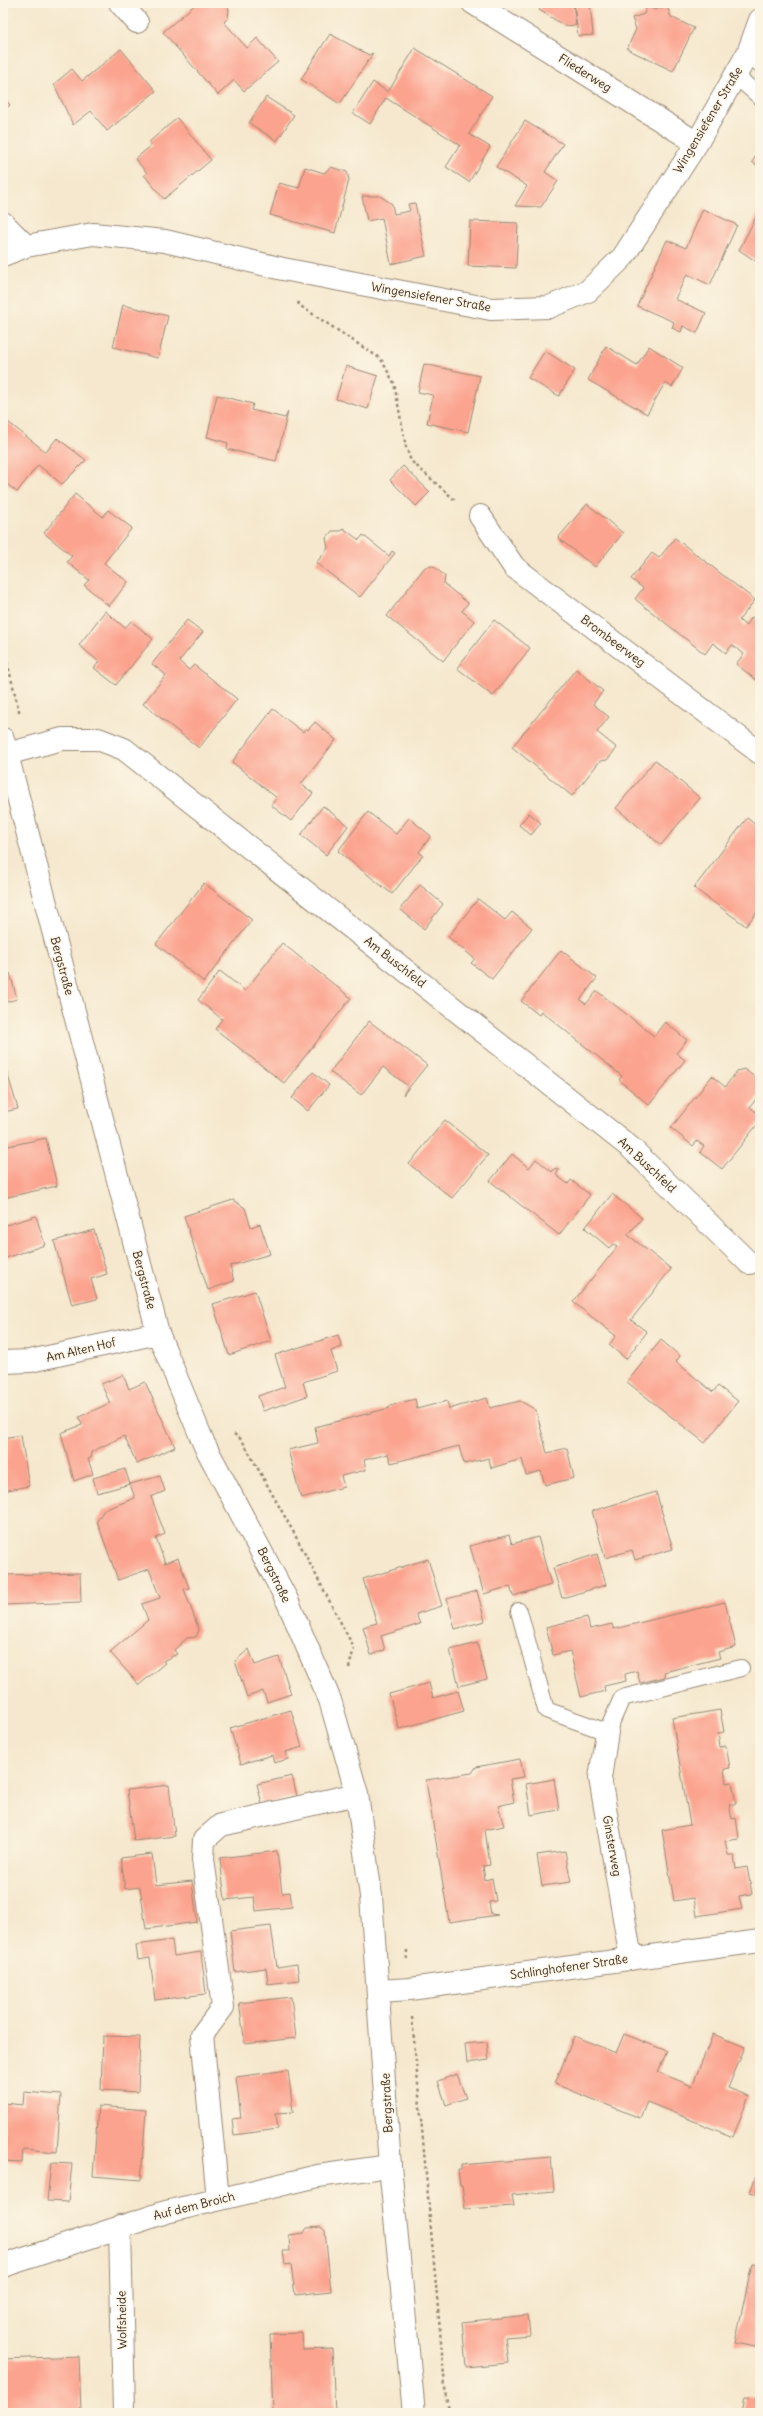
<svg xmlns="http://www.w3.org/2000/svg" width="763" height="2416" font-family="Delius,sans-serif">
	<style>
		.building { fill: #fba38e }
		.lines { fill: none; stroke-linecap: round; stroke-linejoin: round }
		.lane-casing { stroke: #988976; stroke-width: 18 }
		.street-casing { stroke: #988976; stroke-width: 24 }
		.secondary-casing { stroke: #988976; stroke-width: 24 }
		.path { stroke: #988976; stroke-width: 2.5; stroke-dasharray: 3 3; stroke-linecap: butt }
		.lane { stroke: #fff; stroke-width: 16 }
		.street { stroke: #fff; stroke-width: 22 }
		.secondary { stroke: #fff; stroke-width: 22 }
		.labels { text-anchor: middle; stroke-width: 3; stroke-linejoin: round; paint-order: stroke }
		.street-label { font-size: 12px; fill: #3b2a1e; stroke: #fcf5e5 }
	</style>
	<rect width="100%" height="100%" fill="#fcf5e5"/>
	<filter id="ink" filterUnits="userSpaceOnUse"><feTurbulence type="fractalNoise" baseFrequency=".025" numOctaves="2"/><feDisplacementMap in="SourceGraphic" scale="8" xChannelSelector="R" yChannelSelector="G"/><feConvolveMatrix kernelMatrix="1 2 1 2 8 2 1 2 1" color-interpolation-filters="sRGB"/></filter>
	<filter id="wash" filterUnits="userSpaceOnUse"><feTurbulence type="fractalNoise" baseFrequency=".012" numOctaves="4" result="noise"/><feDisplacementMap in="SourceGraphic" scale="16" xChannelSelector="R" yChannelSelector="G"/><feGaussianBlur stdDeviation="0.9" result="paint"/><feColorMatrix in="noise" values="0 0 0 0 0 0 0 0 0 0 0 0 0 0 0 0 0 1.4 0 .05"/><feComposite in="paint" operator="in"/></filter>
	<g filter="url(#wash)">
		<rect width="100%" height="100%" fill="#f5e8ce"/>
		<g id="blocks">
			<path class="building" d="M197,3H224L229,9L228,18L224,22L247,48L257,38L278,62L244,91L234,80L218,95L163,32Z
				M544,3H573L576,25L565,26L539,10Z
				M574,3H590L593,35L578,36Z
				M647,6L655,10L667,6L671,17L694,28L673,71L627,49L636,29L632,18L644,14Z
				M330,34L369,55L373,53L340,104L301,79Z
				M415,48L492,96L469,134L490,147L469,182L446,167L460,145L386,98L370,124L353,113L373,82L388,92Z
				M121,49L156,91L107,131L91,111L73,125L54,84L72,69L82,81Z
				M3,97L10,105L3,111Z
				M266,97L294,115L277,141L249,123Z
				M177,118L211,160L164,199L144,175L147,173L135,159L152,145L149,142Z
				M525,121L563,144L545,172L558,181L541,207L515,206L527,186L496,167Z
				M760,150V168L752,162Z
				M305,167L324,173L331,167L347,172L349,180L335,233L270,215L279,183L299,188Z
				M362,196H380L392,204L394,214L410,211L408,204L415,203L426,256L391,264L382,218L367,221Z
				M703,209L737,225L710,285L687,274L675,299L706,313L697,333L683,326L681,332L672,328L674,322L637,306L667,240L686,248Z
				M760,209V264L739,250Z
				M470,221L518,223L516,268L468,266Z
				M123,305L168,316L158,358L113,347Z
				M606,346L637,365L649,346L683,368L672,387L665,383L647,414L588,380Z
				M545,351L575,370L559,396L528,378Z
				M424,364L480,376L468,432L427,423L433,395L418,392Z
				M346,366L378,376L368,409L336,399Z
				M217,395L253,404L251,410L285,418L288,412L276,461L227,449L228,443L207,437Z
				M3,418L46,452L57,438L86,460L62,484L38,465L17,492L3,481Z
				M403,466L430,492L416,506L390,480Z
				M75,494L103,517L108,510L132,528L104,563L128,582L109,606L84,585L89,580L67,562L72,556L44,533Z
				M587,504L623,533L595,567L558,538Z
				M343,528L359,540L363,535L389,556L392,551L395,553L360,597L316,563L328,548L326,538L332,531H341Z
				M675,538L755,600L739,620L746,626L752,617L760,622V683L736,664L744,654L732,645L726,653L713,643L705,654L635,599L643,588L631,579L652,553L659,558Z
				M433,566L445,576L444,584L468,603L462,611L474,621L443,661L387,616L425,567Z
				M105,611L125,628L131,621L153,639L116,685L94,668L99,662L79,645Z
				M187,620L203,632L179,661L189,670L194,665L237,699L199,748L143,704L166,675L152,664Z
				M494,620L530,648L493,696L457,668Z
				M576,669L603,691L593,704L609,717L597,732L617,748L607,760L600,761L572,796L512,747Z
				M273,709L303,732L306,728L308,730L315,722L336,740L301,784L313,793L291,821L271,805L277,798L232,762Z
				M655,760L700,798L661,845L616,808Z
				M323,806L348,826L326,855L301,835Z
				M368,812L396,834L409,818L431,836L419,852L423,855L392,894L338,851Z
				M529,813L541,823L531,835L519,825Z
				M747,818L760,828V908L746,926L694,888Z
				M204,883L252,920L204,982L156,944Z
				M420,885L443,904L424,929L400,909Z
				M478,899L505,920L512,912L532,928L492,979L471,963L475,959L448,937Z
				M282,943L351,998L284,1083L215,1029L222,1019L198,1000L220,971L245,991Z
				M561,950L597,978L580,1000L586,1004L597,991L654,1036L665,1022L687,1040L676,1053L685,1060L649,1105L619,1080L622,1076L541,1011L539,1015L521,1001Z
				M10,973L17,999L3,1003V975Z
				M369,1021L427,1065L403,1095L408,1086L383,1067L361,1095L330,1072Z
				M3,1059L18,1109L3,1112Z
				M744,1069L760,1081V1094L750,1107L760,1115V1121L722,1169L700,1152L704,1146L697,1141L693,1146L671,1128L712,1076L725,1087L737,1071Z
				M313,1072L329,1085L308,1111L292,1098Z
				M445,1120L488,1155L452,1198L409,1164Z
				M46,1138L57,1186L3,1198V1147Z
				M512,1154L529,1168L536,1159L552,1172L555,1168L559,1170L556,1175L568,1184L571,1180L590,1195L559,1235L490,1181Z
				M612,1194L642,1218L628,1235L671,1269L631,1320L647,1332L626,1359L609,1345L616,1336L573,1302L617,1247L613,1244L609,1248L585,1228Z
				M233,1200L245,1208L251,1227L260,1224L270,1254L230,1266L234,1281L208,1290L184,1216Z
				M36,1216L45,1245L3,1259V1226Z
				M94,1230L107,1274L91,1279L97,1299L72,1305L54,1241Z
				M255,1291L271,1341L229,1355L213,1304Z
				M338,1335L342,1347L331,1351L337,1371L303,1382L307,1396L263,1411L258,1396L285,1387L275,1355Z
				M661,1340L680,1356L676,1362L713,1392L718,1386L738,1401L705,1443L627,1382Z
				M123,1375L129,1389L145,1382L175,1447L137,1464L124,1436L91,1452L92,1457L88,1459L93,1474L74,1481L61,1433L82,1425L79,1417L110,1403L101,1384Z
				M487,1398L490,1408L520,1401L536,1410L547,1453L567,1448L574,1478L545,1485L541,1471L526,1475L522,1459L491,1468L489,1458L464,1464L459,1446L391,1463L388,1454L364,1460L366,1470L341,1476L344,1487L301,1498L288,1450L318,1443L315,1427L390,1408L389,1406L415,1399L417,1409L447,1401L449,1409Z
				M21,1435L29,1486L3,1491V1438Z
				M125,1469L130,1484L97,1493L93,1478Z
				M160,1476L165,1491L151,1497L165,1534L156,1538L165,1563L178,1558L189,1588L184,1589L199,1630L196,1637L187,1638L174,1650L177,1654L163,1661L165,1663L139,1685L110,1652L148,1620L142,1604L160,1598L149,1569L118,1580L97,1521L104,1510L135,1498L130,1484Z
				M656,1492L673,1549L635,1560L632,1550L605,1558L592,1511Z
				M509,1535L512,1544L538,1537L551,1585L513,1596L510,1586L484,1594L470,1546Z
				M597,1554L606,1585L562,1598L553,1568Z
				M428,1559L442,1606L416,1614L420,1624L381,1636L385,1650L371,1655L363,1627L377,1623L363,1579Z
				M80,1573L81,1602L3,1605V1575Z
				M477,1591L485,1621L455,1629L447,1599Z
				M725,1602L736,1647L718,1652L720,1658L664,1672L665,1677L640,1683L637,1671L625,1674L626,1681L604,1686L605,1691L581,1697L570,1651L553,1655L546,1627L587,1617L590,1629L612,1624L614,1629Z
				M477,1643L487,1679L459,1686L450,1650Z
				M249,1649L255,1665L279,1657L291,1694L267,1702L263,1691L247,1697L235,1661Z
				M429,1683L433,1698L458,1691L464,1711L399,1729L389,1694Z
				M291,1710L302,1747L286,1752L288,1759L274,1763L272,1755L241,1764L230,1728Z
				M720,1710L724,1732L718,1733L720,1747L726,1746L730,1768L724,1769L726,1783L732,1782L736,1804H729L732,1819L736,1818L739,1839L725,1841L728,1855H734L736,1869L747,1867L752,1894L739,1896L742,1909L697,1916L694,1898L674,1901L662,1830L690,1825L672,1718Z
				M520,1759L524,1777L510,1779L514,1802L498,1806L504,1826L485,1830L490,1865L483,1866L485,1880L492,1878L496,1901L489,1902L491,1914L498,1915L449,1922L426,1780L472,1773L476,1767Z
				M292,1776L297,1796L262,1804L257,1784Z
				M554,1779L559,1810L531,1815L526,1784Z
				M169,1785L175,1836L134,1841L127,1790Z
				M277,1851L282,1893L290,1892L292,1907L256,1911L254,1897L225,1900L220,1858Z
				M565,1851L571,1882L542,1886L537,1855Z
				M152,1854L156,1885L192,1881L197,1922L146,1929L140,1887L125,1889L121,1858Z
				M271,1926L277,1967L297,1964L299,1980L268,1984L266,1968L235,1972L230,1931Z
				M172,1940L174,1956L201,1952L206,1994L155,2000L150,1958L138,1960L136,1945Z
				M291,1997L296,2038L245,2044L239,2003Z
				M624,2034L667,2051L658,2072L692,2086L713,2034L745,2047L728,2088L749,2096L733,2137L647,2102L640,2118L555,2084L574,2036L616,2053Z
				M103,2036L140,2037L138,2092L101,2090Z
				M487,2042L489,2060L467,2063L465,2044Z
				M288,2070L293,2112L276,2113L278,2129L234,2135L232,2119L241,2118L236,2077Z
				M457,2074L466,2098L446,2105L438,2081Z
				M24,2092L61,2095L57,2152L23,2149L22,2162L3,2161V2103L23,2105Z
				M98,2106L146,2110L141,2180L93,2176Z
				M551,2157L554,2191L512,2195L514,2206L465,2209L462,2185H460L458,2170H461V2165Z
				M51,2163L72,2164L68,2202L47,2201Z
				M760,2165V2195L750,2192Z
				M321,2227L325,2231L331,2291L295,2295L291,2264L285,2265L283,2251H290L289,2235L304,2233L307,2228Z
				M752,2264L760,2265V2348L735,2343Z
				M528,2315L530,2335L505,2337L508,2363L466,2367L462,2322Z
				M302,2333L303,2350L332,2349L335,2413H273L270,2334Z
				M79,2356L81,2413H3V2359Z
				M745,2397L760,2398V2413H742Z"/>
		</g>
	</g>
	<g filter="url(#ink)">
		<use href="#blocks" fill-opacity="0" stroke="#988976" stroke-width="1"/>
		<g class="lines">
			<defs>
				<path id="lane" d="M748,53L760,64
					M735,75L760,97
					M519,1611L546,1710L607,1732L622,1698L741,1668"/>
				<path id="street" d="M120,3L137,22
					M473,3L697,143
					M3,223L26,246
					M3,255L26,246L93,234L165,241L283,269L491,309L549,307L588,291L623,257L697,143L748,53L760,20
					M480,516L514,567L760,753
					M7,754L62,739H98L124,749L631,1148L749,1263
					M3,1362L30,1361L158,1333
					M607,1732L600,1778L631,1959
					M379,1991L410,1989L760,1941
					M218,2199L202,2035L223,2007L203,1859L204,1840L221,1825L357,1794
					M120,2226L124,2413
					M3,2266L166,2212L318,2176L390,2166"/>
				<path id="secondary" d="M3,739L158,1333L204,1444L287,1600L330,1700L357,1794L371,1896L390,2166L414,2413"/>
			</defs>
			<use href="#lane" class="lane-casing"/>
			<use href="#street" class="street-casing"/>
			<use href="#secondary" class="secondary-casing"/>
			<path class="path" d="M298,302L299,305L381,359L394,383L406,447L411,461L456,501
				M3,645L20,715
				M234,1434L242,1440L294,1533L354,1648L349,1668
				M407,1950V1961
				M412,2017L446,2398L450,2413"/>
			<use href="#lane" class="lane"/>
			<use href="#street" class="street"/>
			<use href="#secondary" class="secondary"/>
		</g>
	</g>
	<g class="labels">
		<g class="street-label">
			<text transform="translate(585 73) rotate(32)" y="4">Fliederweg</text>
			<text transform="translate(708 120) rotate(-59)" y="4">Wingensiefener Straße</text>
			<text transform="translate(431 297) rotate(10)" y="4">Wingensiefener Straße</text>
			<text transform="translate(613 641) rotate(37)" y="4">Brombeerweg</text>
			<text transform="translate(395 962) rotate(38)" y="4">Am Buschfeld</text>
			<text transform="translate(62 966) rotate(75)" y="4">Bergstraße</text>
			<text transform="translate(647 1165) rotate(43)" y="4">Am Buschfeld</text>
			<text transform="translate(144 1280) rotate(75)" y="4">Bergstraße</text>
			<text transform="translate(81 1350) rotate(-13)" y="4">Am Alten Hof</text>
			<text transform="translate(274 1575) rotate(64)" y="4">Bergstraße</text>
			<text transform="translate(612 1846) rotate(80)" y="4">Ginsterweg</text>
			<text transform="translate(569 1967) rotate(-8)" y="4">Schlinghofener Straße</text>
			<text transform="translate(387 2103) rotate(-93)" y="4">Bergstraße</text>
			<text transform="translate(194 2206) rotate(-14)" y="4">Auf dem Broich</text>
			<text transform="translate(122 2320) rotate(-91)" y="4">Wolfsheide</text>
		</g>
	</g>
	<rect width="763" height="2416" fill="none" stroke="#fcf5e5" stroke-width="16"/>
</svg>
